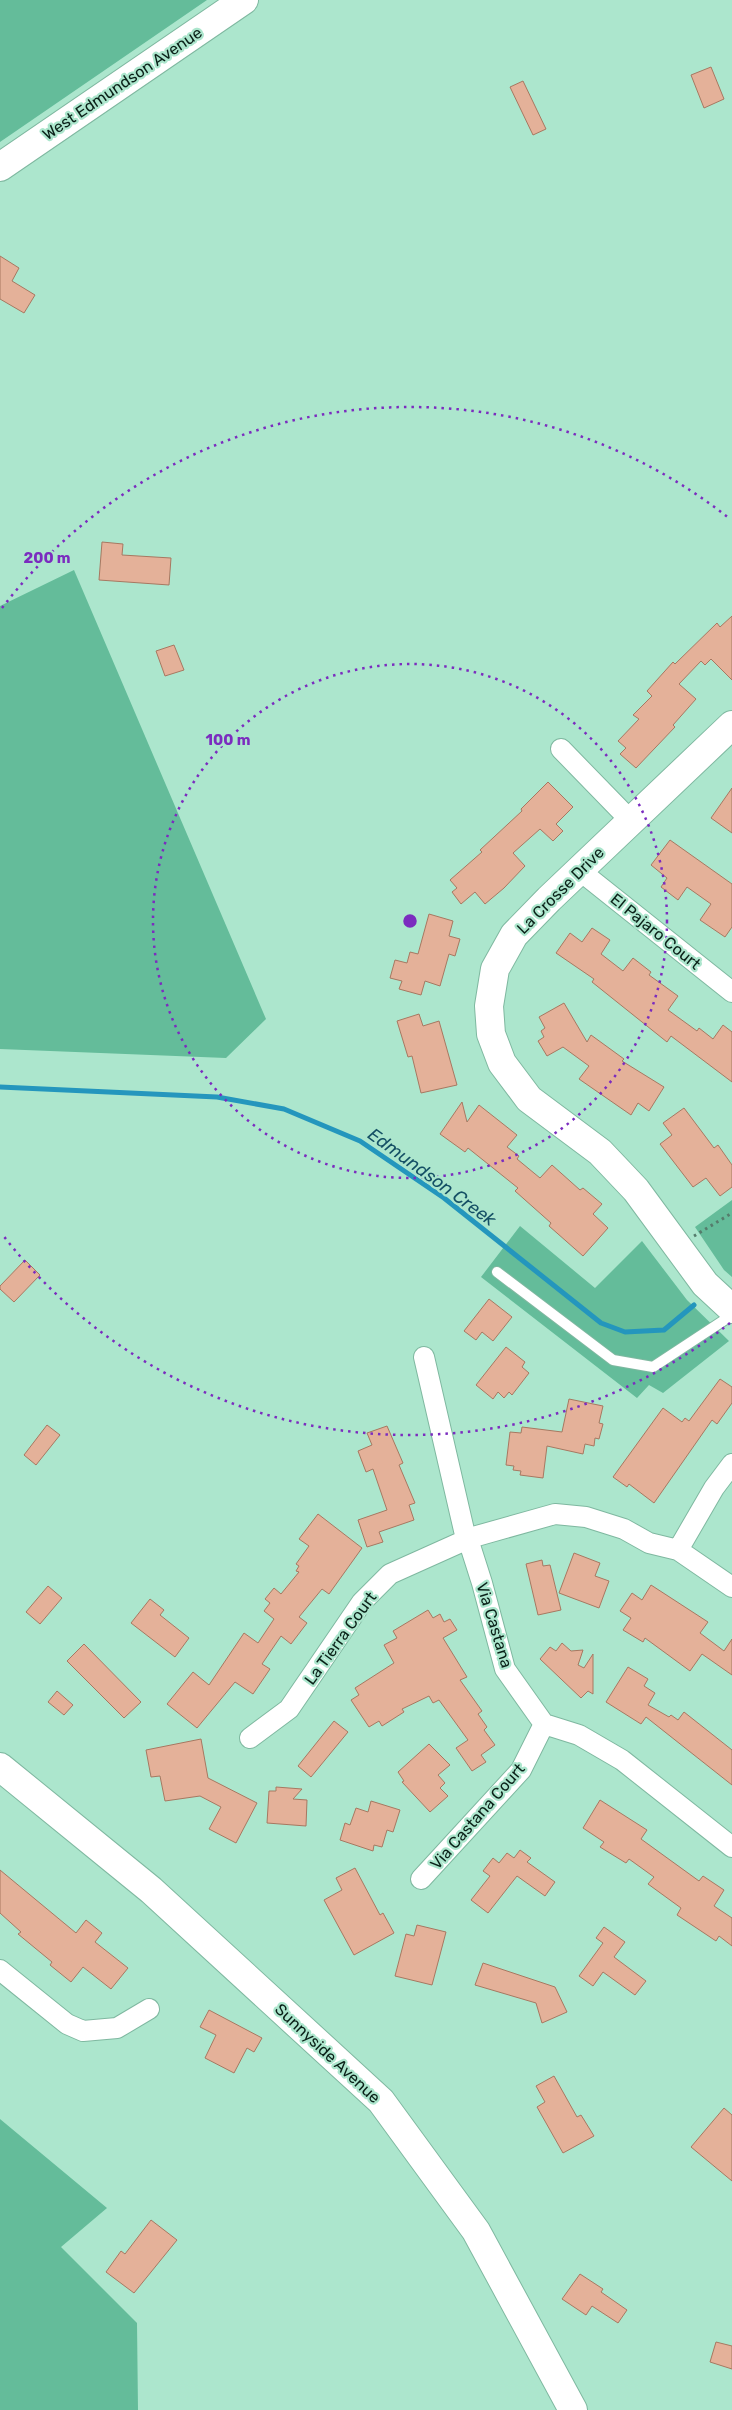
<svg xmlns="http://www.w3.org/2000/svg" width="732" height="2410" font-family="Rubik,sans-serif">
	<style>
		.green { fill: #64bc9a }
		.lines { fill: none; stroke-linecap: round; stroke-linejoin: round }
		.stream { stroke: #2496bd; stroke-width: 5 }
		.building { fill: #e4b199; stroke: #a77861 }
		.lane-casing { stroke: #7fb8a0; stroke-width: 12 }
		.street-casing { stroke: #7fb8a0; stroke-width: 22 }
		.secondary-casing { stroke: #7fb8a0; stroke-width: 30 }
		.path { stroke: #557c6c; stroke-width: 3; stroke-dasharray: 2.5 4; stroke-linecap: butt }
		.lane { stroke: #fff; stroke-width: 10 }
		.street { stroke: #fff; stroke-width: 20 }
		.secondary { stroke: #fff; stroke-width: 28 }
		.ring { fill: none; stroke: #7b2cbf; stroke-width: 2.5; stroke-dasharray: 2.5 5 }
		.labels { text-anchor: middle; stroke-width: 4.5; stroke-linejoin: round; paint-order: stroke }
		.street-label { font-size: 16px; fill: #0a2118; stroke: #ace6cd }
		.water-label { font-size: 18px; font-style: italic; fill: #155065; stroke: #ace6cd }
		.centre { fill: #7b2cbf; stroke: #ace6cd; stroke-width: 2.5 }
		.ring-label { font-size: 15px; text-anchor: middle; font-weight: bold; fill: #7b2cbf; stroke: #ace6cd; stroke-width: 4.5; stroke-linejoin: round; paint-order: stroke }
	</style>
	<rect width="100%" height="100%" fill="#ace6cd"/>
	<path class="green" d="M0,0H207L0,142Z
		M74,570L266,1019L226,1058L0,1049V606Z
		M732,1200V1277L724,1270L695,1227Z
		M520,1226L595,1288L642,1241L687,1300L729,1341L663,1393L649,1385L637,1398L481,1277Z
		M0,2119L107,2208L61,2247L137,2323L138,2410H0Z"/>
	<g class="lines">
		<path class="stream" d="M0,1087L217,1097L284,1109L360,1141L444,1198L601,1323L625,1332L664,1330L694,1305"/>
	</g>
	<path class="building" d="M711,67L724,99L704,108L691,75Z
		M523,81L546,129L533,135L510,87Z
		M0,256L19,268L12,281L35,295L24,313L0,299Z
		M102,542L123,544L122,555L171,558L169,585L99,580Z
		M732,616V680L711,659L705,665L701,661L679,684L696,699L673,725L675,727L636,768L620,754L626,748L618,741L639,719L633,715L652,696L647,691L673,662L675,664L717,623L720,627Z
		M174,645L184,670L165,676L156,651Z
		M548,782L573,807L556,824L563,831L553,841L540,829L513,853L525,866L504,888L485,904L475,892L461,904L452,892L457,888L450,880L482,852L480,850L522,811L521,809Z
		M732,788V833L711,818Z
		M670,840L732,884V927L725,937L700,920L711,904L687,887L678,900L661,887L667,878L651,865Z
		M429,914L453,921L449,936L460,939L455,956L449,954L440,986L425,981L421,995L399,989L402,981L390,978L395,960L407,963L410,952L418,954Z
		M592,928L610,940L601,954L623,971L633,958L651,972L649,975L678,996L668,1010L697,1031L699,1028L713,1039L723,1025L732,1032V1082L671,1036L667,1042L592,982L594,979L556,953L570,933L582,942Z
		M564,1003L587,1042L591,1035L624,1059L622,1061L664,1087L649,1111L638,1103L631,1115L579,1079L589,1066L563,1047L547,1056L538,1041L544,1037L541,1031L545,1028L539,1017Z
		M419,1014L423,1026L439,1021L457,1085L421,1093L412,1056L408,1057L397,1021Z
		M462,1102L467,1122L479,1105L517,1135L507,1147L519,1156L517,1159L540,1178L552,1165L580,1190L583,1188L602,1204L593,1214L608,1228L583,1256L549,1226L551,1223L515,1191L518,1188L468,1148L465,1152L440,1134Z
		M684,1108L714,1148L718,1145L732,1165V1187L720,1196L706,1178L693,1187L660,1144L672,1135L663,1123Z
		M25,1260L40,1275L14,1302L0,1289V1286Z
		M489,1299L512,1317L493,1341L482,1332L476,1340L464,1331Z
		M506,1347L525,1362L522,1367L529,1373L512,1395L509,1392L504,1398L498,1392L493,1399L476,1385Z
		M720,1379L732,1387V1403L717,1424L712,1420L654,1503L629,1484L627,1487L613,1477L663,1408L682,1422L685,1418L689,1421Z
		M569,1399L603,1406L599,1423L603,1424L599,1439L595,1438L594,1446L585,1444L583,1454L547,1446L543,1478L520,1475L521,1471L513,1470L514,1466L506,1465L510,1432L521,1433L522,1427L562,1432Z
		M47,1425L60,1435L36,1465L24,1455Z
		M387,1426L403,1463L399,1465L415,1503L409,1505L414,1520L379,1532L383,1542L367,1547L358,1520L387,1510L373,1469L366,1472L358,1451L372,1445L367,1433Z
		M318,1514L362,1548L329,1594L322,1589L299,1617L307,1623L291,1644L281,1636L262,1664L270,1669L253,1694L235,1682L197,1728L167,1704L193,1672L209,1685L244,1633L258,1643L274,1619L264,1611L270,1603L265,1599L274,1588L281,1594L299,1572L296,1571L299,1566L296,1564L309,1546L299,1539Z
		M574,1553L600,1563L595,1576L609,1581L599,1608L559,1593Z
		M542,1560L543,1566L550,1565L561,1610L538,1615L526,1564Z
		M651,1585L708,1622L700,1633L724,1651L732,1639V1675L702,1654L690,1671L645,1638L643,1642L623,1630L631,1618L620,1611L632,1593L642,1600Z
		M48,1586L62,1598L40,1624L26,1612Z
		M150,1599L164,1610L160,1615L189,1638L175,1657L131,1623Z
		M428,1610L433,1618L440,1614L444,1622L450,1619L457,1630L443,1638L467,1677L460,1680L482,1711L478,1714L487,1727L484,1730L495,1745L481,1755L486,1762L472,1771L456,1748L468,1740L439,1700L433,1703L429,1696L402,1709L404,1712L382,1726L379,1721L369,1727L351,1700L359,1695L355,1688L394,1663L384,1645L397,1638L393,1631Z
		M562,1643L571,1651L583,1650L578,1665L584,1668L593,1654V1694L588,1691L581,1698L540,1659L550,1647L556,1651Z
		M84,1644L141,1702L124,1718L67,1661Z
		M628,1667L648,1679L644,1686L655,1693L648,1705L669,1717L671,1715L678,1720L684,1712L732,1750V1785L646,1717L641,1724L606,1702Z
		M57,1691L73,1705L64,1715L48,1702Z
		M334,1721L348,1732L311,1777L298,1766Z
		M201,1739L208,1778L257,1803L236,1843L209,1829L221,1807L200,1796L165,1801L160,1776L151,1777L146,1750Z
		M429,1744L450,1765L438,1775L445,1783L440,1788L448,1796L430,1812L402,1782L404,1781L398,1772Z
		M276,1787L302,1789L293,1799L307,1800L306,1826L267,1823L269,1791H276Z
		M600,1800L647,1830L641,1839L699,1881L703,1876L724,1890L714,1906L732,1918V1946L719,1936L716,1941L677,1915L681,1908L648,1884L654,1877L629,1859L626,1863L600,1847L604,1842L583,1828Z
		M371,1801L400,1810L393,1832L387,1830L382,1847L374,1845L373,1851L340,1840L345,1823L350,1825L356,1808L368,1812Z
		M520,1850L531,1858L527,1862L555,1882L545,1896L517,1876L488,1913L471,1900L490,1876L483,1871L493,1858L499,1863L507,1853L514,1858Z
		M355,1868L380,1915L383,1913L394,1933L354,1955L324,1900L342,1890L336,1878Z
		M0,1870L76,1933L86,1920L102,1933L95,1942L128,1968L111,1989L83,1967L71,1982L50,1965L52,1962L18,1934L21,1932L0,1913Z
		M417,1925L446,1932L432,1985L395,1976L406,1934L414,1936Z
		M604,1927L625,1942L614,1957L646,1981L635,1995L603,1972L593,1986L579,1976L603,1943L596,1938Z
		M483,1963L555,1987L567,2012L542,2023L536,2003L475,1985Z
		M209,2010L262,2038L254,2052L247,2048L234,2073L205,2058L216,2035L200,2027Z
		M554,2076L577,2117L581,2115L594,2136L563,2153L537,2107L545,2102L536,2086Z
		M724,2108L732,2115V2181L691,2147Z
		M151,2220L177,2240L134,2293L106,2272L121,2251L125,2254Z
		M580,2274L603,2289L601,2292L627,2310L618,2323L592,2306L586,2315L562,2299Z
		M716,2342L732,2346V2369L710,2362Z"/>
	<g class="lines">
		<defs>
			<path id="lane" d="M497,1272L613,1360L653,1367L732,1315"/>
			<path id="street" d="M561,749L631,821
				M579,870L732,992
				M424,1357L466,1539H468L482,1583L505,1669L544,1724L579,1735L622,1760L732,1847
				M466,1539L555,1514L586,1517L624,1529L649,1543L678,1550L732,1587
				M678,1550L714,1488L732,1464
				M250,1738L289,1709L362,1602L390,1574L468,1539
				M421,1879L521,1770L544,1724
				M0,1970L67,2024L83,2031L117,2028L149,2009"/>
			<path id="secondary" d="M0,167L244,0
				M732,725L549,899L514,935L495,969L489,1006L491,1034L502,1063L529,1099L600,1152L636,1190L705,1284L732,1309
				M0,1767L151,1890L381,2101L476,2231L573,2410"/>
		</defs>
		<use href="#lane" class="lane-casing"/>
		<use href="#street" class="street-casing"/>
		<use href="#secondary" class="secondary-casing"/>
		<path class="path" d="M694,1236L732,1213"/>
		<use href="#lane" class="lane"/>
		<use href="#street" class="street"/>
		<use href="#secondary" class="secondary"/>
	</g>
	<g class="ring">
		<circle cx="410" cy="921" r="257"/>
		<path d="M730 1323A514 514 0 0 1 2 1234M2 608A514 514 0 0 1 730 519"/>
	</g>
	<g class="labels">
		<g class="street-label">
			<text transform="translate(122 83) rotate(-34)" y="6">West Edmundson Avenue</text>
			<text transform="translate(560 890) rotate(-45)" y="6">La Crosse Drive</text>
			<text transform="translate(656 931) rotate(39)" y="6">El Pajaro Court</text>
			<text transform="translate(495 1625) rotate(73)" y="6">Via Castana</text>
			<text transform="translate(340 1638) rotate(-54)" y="6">La Tierra Court</text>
			<text transform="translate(477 1816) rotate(-49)" y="6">Via Castana Court</text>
			<text transform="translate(328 2053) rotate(43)" y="6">Sunnyside Avenue</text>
		</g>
		<g class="water-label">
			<text transform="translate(432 1177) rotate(36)" y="6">Edmundson Creek</text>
		</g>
	</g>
	<circle cx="410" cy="921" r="8" class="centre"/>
	<g class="ring-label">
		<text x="47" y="563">200 m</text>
		<text x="228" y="745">100 m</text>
	</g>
</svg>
